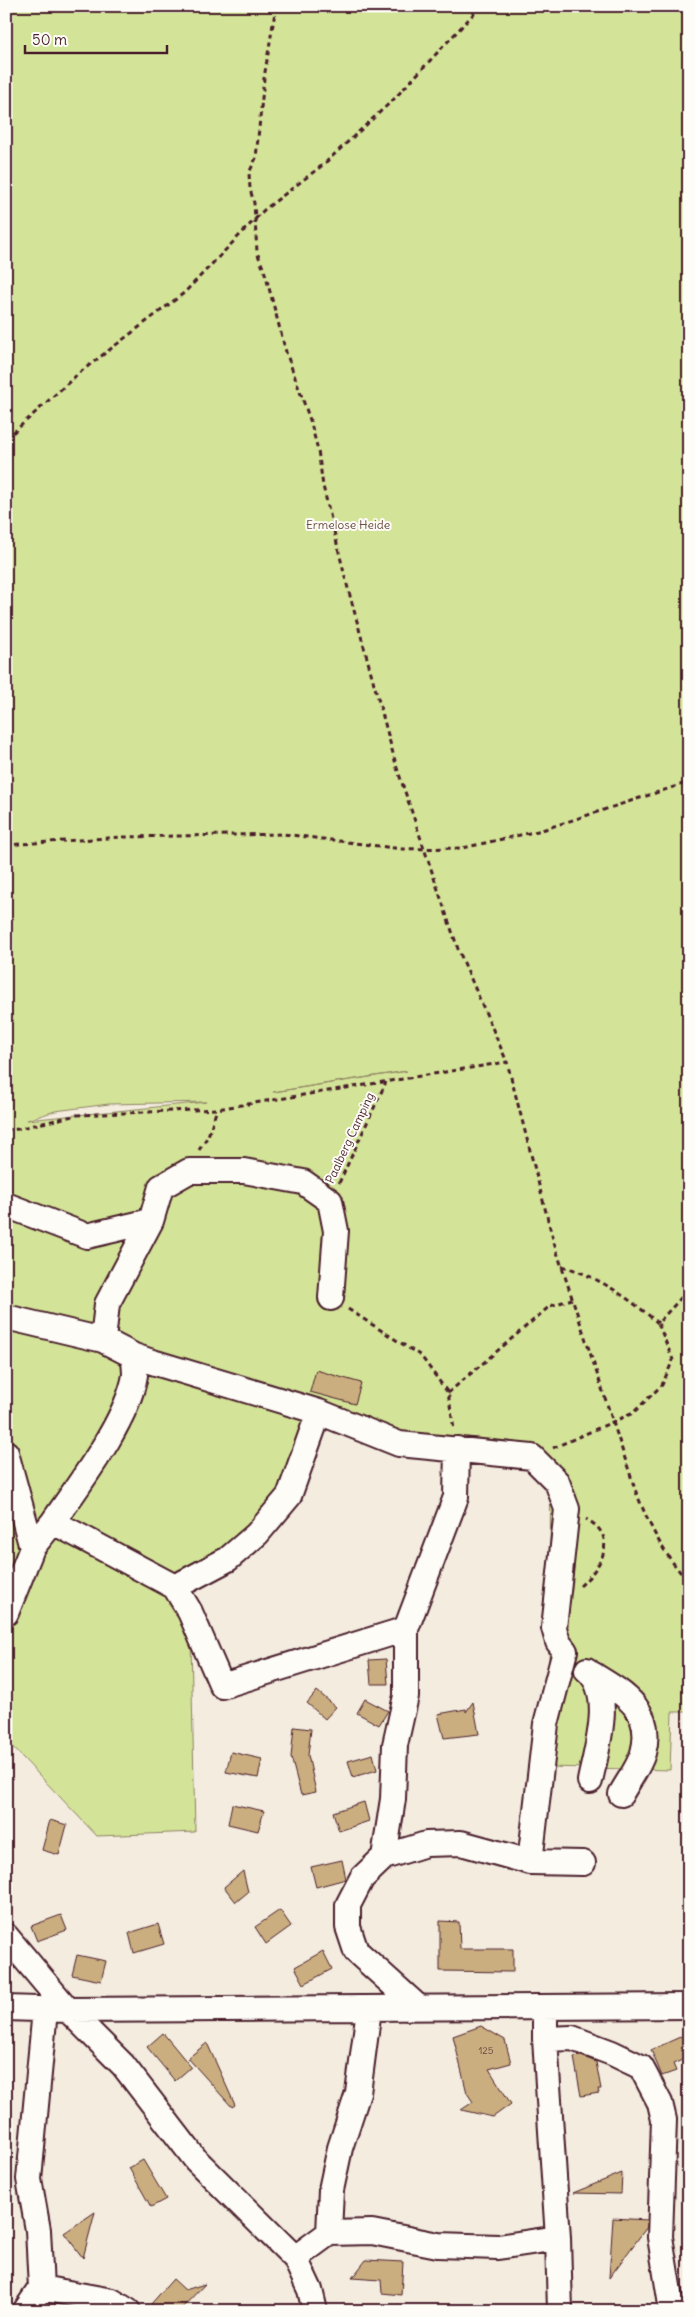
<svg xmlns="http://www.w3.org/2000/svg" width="695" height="2317" font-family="Delius,sans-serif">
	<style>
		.green { fill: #d3e498; stroke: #8e8262; fill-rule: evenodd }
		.building { fill: #caae7f; stroke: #4a1f2b }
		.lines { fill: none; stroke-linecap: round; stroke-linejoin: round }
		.minor-casing { stroke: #4a1f2b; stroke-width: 28 }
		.path { stroke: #4a1f2b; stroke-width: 3; stroke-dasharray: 5 4; stroke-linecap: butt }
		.minor { stroke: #fdfcf7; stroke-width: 24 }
		.labels { text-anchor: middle; stroke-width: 4; stroke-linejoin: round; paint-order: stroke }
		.number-label { font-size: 10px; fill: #6a4340 }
		.park-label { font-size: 12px; fill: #6c5046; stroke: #fdfcf7 }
		.street-label { font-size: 12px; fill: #4a1f2b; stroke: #fdfcf7 }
	</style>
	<rect width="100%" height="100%" fill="#f3ecdf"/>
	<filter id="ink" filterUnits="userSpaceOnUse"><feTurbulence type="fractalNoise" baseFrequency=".02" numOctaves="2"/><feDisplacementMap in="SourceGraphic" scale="10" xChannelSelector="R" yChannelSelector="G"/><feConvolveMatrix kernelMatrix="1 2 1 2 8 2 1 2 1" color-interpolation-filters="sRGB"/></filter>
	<g filter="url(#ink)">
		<path class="green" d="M6,6H689V1712H672L670,1770L548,1767L551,1458L323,1417L288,1502L190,1594L195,1832L97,1836L6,1740ZM407,1071L274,1092H273ZM206,1102L27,1120L55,1111L109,1104Z"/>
		<path class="building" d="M316,1370L361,1383L355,1404L310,1392Z
			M386,1659L388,1684H371L369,1660Z
			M317,1691L336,1707L325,1719L307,1703Z
			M365,1699L388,1711L379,1725L357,1713Z
			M473,1702L479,1734L444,1738L438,1714L466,1709V1712Z
			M294,1727L311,1729L308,1755L316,1792L301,1795L291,1757Z
			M231,1752L262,1759L258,1778L226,1772Z
			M373,1754L377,1770L353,1777L348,1761Z
			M364,1802L369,1821L339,1831L333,1812Z
			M232,1804L264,1811L258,1831L228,1824Z
			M50,1820L67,1825L59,1855L42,1850Z
			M342,1860L346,1879L316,1887L311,1867Z
			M243,1871L248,1892L236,1902L224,1887Z
			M280,1910L291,1926L266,1944L255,1927Z
			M61,1915L67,1930L37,1941L31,1926Z
			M440,1921L459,1922L460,1949H513V1972L440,1971Z
			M158,1924L164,1944L134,1953L129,1933Z
			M323,1951L332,1969L304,1984L295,1967Z
			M77,1955L106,1961L101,1981L72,1975Z
			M481,2026L505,2040L511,2063L489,2069L511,2104L493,2117L461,2110L473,2102L467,2093L453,2036Z
			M163,2033L191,2067L175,2081L147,2047Z
			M689,2033V2057L673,2064L676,2071L662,2076L651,2050Z
			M207,2043L235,2105L232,2107L188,2058Z
			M581,2056L596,2062L601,2089H598L599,2093L581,2096L574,2057Z
			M143,2160L166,2199L151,2207L129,2168Z
			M622,2173L621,2194L573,2193Z
			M95,2212L83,2258L64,2233Z
			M613,2218L647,2220V2227L609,2278Z
			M366,2260L403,2262L401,2295L382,2293L381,2280L352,2278Z
			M173,2279L185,2290L205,2284L179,2311H159L151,2304Z"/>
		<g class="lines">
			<defs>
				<path id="minor" d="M6,1205L87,1236L151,1221
					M6,1317L103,1340L134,1356L149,1361L319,1412L399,1444L532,1457L557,1482L567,1509L554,1628L558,1642L565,1651L546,1724L530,1862
					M103,1340L107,1304L151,1221L161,1187L189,1171H244L303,1182L330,1201L336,1231L331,1298
					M6,1453L32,1548
					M53,1522C79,1484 128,1420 135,1375C135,1369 134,1362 134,1356
					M175,1587L228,1559L257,1534L289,1496L319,1412
					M6,1613L32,1548L53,1522L175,1587L190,1612L222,1686L406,1629
					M587,1670C615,1693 596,1751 590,1781
					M592,1674C623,1693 655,1710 643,1753C639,1767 628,1781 621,1794
					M384,1857L426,1844L461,1843L530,1862L583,1863
					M6,1936L68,2010L689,2006
					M418,2007L356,1951L348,1927V1905L362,1878L384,1857L393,1799L395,1745L406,1696V1629L456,1497L457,1449
					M545,2007V2039L572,2038L612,2053L641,2067L660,2103L664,2120L660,2237L672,2311
					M6,2008L68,2010L123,2065L196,2160L295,2258L310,2290L315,2311
					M545,2039L558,2238L560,2311
					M329,2233L372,2232L438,2245L498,2247L558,2238
					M295,2258L329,2233L331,2190L340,2148L358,2093L369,2009
					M41,2288L112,2301L128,2311
					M25,2311L41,2288L38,2230L29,2179L45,2010"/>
			</defs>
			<use href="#minor" class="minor-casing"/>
			<path class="path" d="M276,6L264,78L256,158L249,173L250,189L254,203L257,252L265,273L286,352L310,420L318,450L323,486L346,581L397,768L458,949L507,1062
				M6,439L79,373L184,293L264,210L324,164L394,99L481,6
				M6,845L121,837L283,834L402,849L463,848L542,830L689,782
				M6,1129L13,1130L77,1115L217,1109L507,1062L554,1243L636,1492C650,1527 663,1554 689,1582
				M199,1150L208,1136L217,1109
				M339,1183L386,1082
				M562,1266C598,1276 630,1299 658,1323
				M348,1309L421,1356L448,1393L454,1429
				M448,1393L550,1306L572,1299
				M553,1448L633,1413L662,1385L673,1360L658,1323L689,1289
				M580,1586C601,1567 620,1537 586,1519"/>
			<use href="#minor" class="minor"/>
		</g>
	</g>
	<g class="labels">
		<g class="number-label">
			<text x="486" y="2054">125</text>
		</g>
		<g class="park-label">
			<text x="348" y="529">Ermelose Heide</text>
		</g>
		<g class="street-label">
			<text transform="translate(350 1138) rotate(-65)" y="4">Paalberg Camping</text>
		</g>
	</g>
	<rect width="695" height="2317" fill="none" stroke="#fdfcf7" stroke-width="25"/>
	<rect x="12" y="12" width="670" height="2292" fill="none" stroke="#4a1f2b" stroke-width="2" filter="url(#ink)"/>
	<path d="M25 45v8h142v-8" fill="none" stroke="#4a1f2b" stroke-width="2.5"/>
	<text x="32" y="45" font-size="15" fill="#4a1f2b" stroke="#fdfcf7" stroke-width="4" paint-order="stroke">50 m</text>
</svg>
